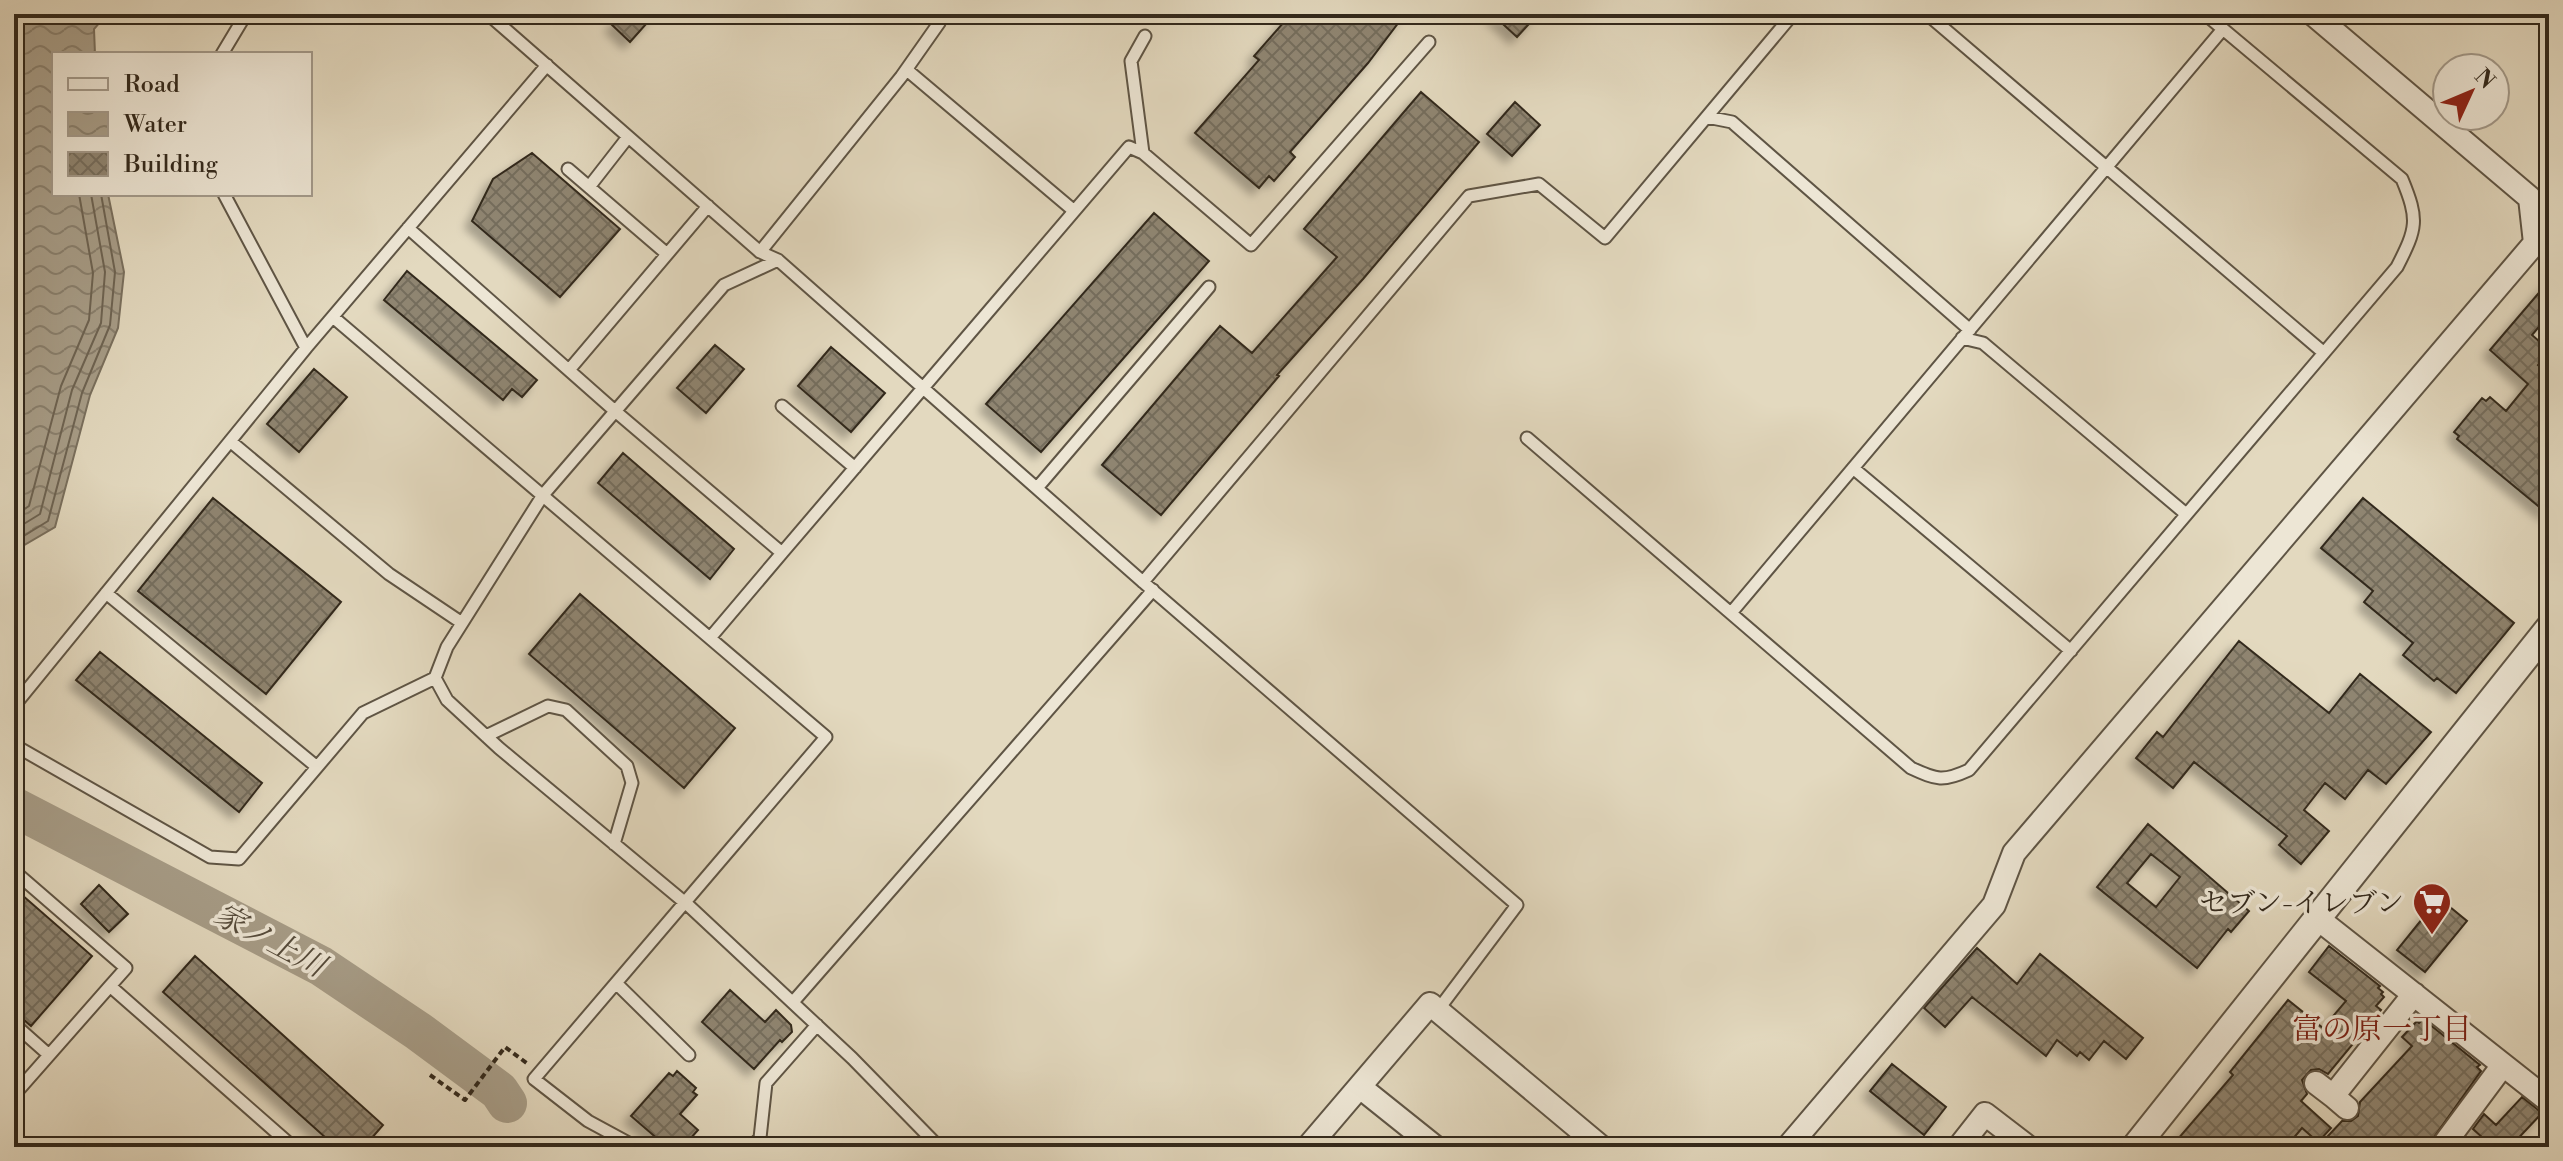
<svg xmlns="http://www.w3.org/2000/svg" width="2563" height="1161" font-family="'Libre Bodoni','Noto Serif JP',serif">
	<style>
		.water { fill: url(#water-waves); stroke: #796f5d; stroke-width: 2 }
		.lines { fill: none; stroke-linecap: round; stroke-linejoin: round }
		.shore { stroke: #6d6352; stroke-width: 2 }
		.river { stroke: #a79d88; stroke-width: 40 }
		.building { fill: url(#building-cross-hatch); stroke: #33291c; stroke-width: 2; fill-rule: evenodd; filter: url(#shadow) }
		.service-casing { stroke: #5f5545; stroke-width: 15 }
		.minor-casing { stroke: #5f5545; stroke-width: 26 }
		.tertiary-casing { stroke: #5f5545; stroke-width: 30 }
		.path { stroke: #33291c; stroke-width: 4; stroke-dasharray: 6 4; stroke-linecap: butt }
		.service { stroke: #ede6d5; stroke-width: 11 }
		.minor { stroke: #ede6d5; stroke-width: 22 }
		.tertiary { stroke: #ede6d5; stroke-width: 26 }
		.labels { text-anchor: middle; stroke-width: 7; stroke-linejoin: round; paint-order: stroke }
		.poi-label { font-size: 28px; fill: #33291c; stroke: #ede6d5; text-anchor: end }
		.water-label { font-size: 30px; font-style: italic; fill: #564c3c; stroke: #ede6d5 }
		.neighbourhood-label { font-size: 30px; fill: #7a1f14; stroke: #ede6d5 }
	</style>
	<defs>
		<pattern id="water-waves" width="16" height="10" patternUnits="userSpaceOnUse" patternTransform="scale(2)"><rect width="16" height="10" fill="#a79d88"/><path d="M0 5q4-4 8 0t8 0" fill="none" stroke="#89806e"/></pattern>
		<pattern id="building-cross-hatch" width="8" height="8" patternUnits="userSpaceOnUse" patternTransform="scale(2)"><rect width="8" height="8" fill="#8f8571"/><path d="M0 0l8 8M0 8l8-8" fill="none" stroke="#756d5c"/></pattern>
		<filter id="shadow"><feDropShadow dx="-7" dy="7" stdDeviation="4" flood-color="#0004"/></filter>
	</defs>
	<rect width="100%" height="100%" fill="#e3d9bf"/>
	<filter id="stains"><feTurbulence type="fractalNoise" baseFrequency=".0025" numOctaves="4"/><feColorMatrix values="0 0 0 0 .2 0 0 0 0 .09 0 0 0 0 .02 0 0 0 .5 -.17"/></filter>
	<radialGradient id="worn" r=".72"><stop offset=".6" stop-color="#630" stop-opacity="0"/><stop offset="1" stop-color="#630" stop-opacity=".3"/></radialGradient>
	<path class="water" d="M14,14H107L94,29L95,54H54V194H108L124,272L118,328L90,395L55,527L14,551Z"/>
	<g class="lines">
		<path class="shore" d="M14,516L29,506L61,386L89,320L93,273L79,194
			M14,530L40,514L72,390L101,323L105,272L91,194
			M14,542L48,521L82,393L110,325L115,272L101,194"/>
		<path class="river" d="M14,807L321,966L418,1031L499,1091L507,1103"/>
	</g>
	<path class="building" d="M622,14H655L630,42L612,25Z
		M1291,14H1405L1368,63L1290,152L1295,157L1274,181L1269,176L1259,188L1195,133L1259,60L1254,56Z
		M1492,14H1538L1517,37Z
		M1421,92L1479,142L1363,279L1277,375L1279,376L1161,515L1102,465L1220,326L1252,353L1337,257L1304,229Z
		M1515,102L1540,125L1512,156L1487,134Z
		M532,153L620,229L560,297L472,221L493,179Z
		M1154,213L1209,261L1041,452L986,404Z
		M407,271L537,380L522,397L512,389L503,400L384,300Z
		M2549,281V315L2532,335L2549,350L2538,365L2549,374V515L2457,439L2459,436L2454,432L2482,398L2486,401L2490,397L2506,411L2528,384L2490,350Z
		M715,345L744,369L706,413L677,388Z
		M831,347L885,393L851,432L798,386Z
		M314,369L347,397L299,452L267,424Z
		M623,453L734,549L710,579L598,483Z
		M213,498L341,602L266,694L138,591Z
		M2363,498L2514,623L2456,693L2437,678L2434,681L2403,655L2413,643L2364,602L2373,591L2321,548Z
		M580,594L735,728L684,788L529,654Z
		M2239,641L2329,713L2360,674L2431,732L2386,784L2368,770L2345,799L2325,783L2304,810L2329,831L2301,864L2279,845L2287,836L2194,762L2173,788L2136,758L2157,732L2163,737Z
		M100,652L262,783L239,812L76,680Z
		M2148,824L2249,911L2231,932L2228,929L2197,968L2097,887ZM2151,854L2180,877L2156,907L2127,883Z
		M99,885L128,914L109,932L81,904Z
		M14,888L92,956L31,1026L14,1011Z
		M2439,898L2467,921L2425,972L2397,950Z
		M2329,946L2380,986L2378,988L2383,992L2381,994L2384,997L2376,1006L2381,1010L2328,1074L2319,1069L2311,1070L2302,1080L2307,1094L2301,1101L2331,1128L2318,1142L2302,1128L2286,1147H2171L2233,1075L2230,1072L2288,1000L2323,1028L2346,1001L2309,972Z
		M1977,948L2017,984L2040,954L2143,1038L2126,1059L2104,1041L2089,1060L2080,1052L2077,1056L2057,1040L2046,1056L1972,997L1945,1027L1924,1008Z
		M195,956L383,1125L364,1147H336L163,992Z
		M730,990L765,1022L776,1010L791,1025L792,1032L782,1042L780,1040L754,1069L702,1022Z
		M2423,1019L2480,1065L2477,1067L2481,1071L2427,1147H2340L2328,1136L2342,1121H2351L2358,1116L2360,1102L2412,1046L2402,1037L2417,1021L2419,1023Z
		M1892,1064L1946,1107L1924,1135L1870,1091Z
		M677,1071L696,1088L693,1092L697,1095L680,1114L698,1130L683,1147H667L631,1116L669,1073L673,1076Z
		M2522,1097L2542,1113L2510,1147H2476L2483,1138L2473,1129L2484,1114L2496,1125Z"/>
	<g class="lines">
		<defs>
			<path id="service" d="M488,14L760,252L778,260L1143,582L1517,905L1438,1010
				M1927,14L2324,353
				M222,54L246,14
				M907,70L1073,210
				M1707,117L1732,122L1970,330
				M1143,153L1131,61L1145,36
				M568,169L667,254
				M589,187L628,137
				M408,228L615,411L782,553L1129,147L1143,153L1251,245L1429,42
				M760,252L901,77L939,23L941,14
				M778,260L724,285L543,495L447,647L435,678L447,700L499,748L689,906L852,1058L939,1147
				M333,317L826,737L534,1079L588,1121L636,1147
				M1962,338L1983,343L2186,514
				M306,348L547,65
				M569,370L708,206
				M782,406L855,468
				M1527,438L1911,768C1937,780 1943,782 1969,770L2397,267C2417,228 2419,220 2402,179L2205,14
				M230,441L389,574L462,623
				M1853,468L2071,651
				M1037,488L1209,287
				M1143,582L1469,196L1539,184L1605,238L1793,14
				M106,593L317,767
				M1731,613L2223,29
				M710,638L782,553
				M14,706L306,348L224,194
				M486,736L548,706L566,710L627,766L632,783L614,844
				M14,745L210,857L239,859L363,713L435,678
				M14,871L126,968L110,986
				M616,983L689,1055
				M793,1002L1153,590
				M14,1024L49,1055
				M14,1095L110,986L293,1147
				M751,1147L760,1138L766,1083L817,1025"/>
			<path id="minor" d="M2317,918L2549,1101
				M2316,1083L2333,1096
				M1360,1087L1435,1147
				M2347,1108L2333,1096L2414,994
				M1308,1147L1430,1004L1601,1147
				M1788,1147L1994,905L2014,853L2535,243L2530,198L2313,14
				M1959,1147L1985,1114L2028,1147
				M2442,1147L2503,1065"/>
			<path id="tertiary" d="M2135,1147L2549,628"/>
		</defs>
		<use href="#service" class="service-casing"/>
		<use href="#minor" class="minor-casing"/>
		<use href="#tertiary" class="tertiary-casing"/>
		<path class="path" d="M430,1075L465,1100L505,1047L528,1064"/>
		<use href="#service" class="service"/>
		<use href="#minor" class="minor"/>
		<use href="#tertiary" class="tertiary"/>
	</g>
	<defs>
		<symbol id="supermarket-pin" viewBox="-11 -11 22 30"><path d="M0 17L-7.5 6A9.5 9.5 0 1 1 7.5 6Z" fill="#8f2418" stroke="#ede6d5"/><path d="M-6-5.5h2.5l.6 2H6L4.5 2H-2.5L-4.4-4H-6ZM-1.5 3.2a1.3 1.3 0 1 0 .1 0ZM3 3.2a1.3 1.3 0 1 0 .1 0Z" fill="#fff"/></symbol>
	</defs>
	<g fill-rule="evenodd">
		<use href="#supermarket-pin" x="2410" y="880" width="44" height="60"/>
	</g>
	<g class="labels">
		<g class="poi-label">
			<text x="2404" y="912">セブン-イレブン</text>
		</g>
		<g class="water-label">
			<text transform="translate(270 940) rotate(28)" y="10">家ノ上川</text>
		</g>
		<g class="neighbourhood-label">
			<text x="2382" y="1039">富の原一丁目</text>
		</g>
	</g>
	<rect width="2563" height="1161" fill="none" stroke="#e3d9bf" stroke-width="48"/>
	<rect x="16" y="16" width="2531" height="1129" fill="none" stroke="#33291c" stroke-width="4"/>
	<rect x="24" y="24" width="2515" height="1113" fill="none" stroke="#33291c" stroke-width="2"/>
	<rect x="52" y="52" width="260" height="144" fill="#ede6d5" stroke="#a39a8b" stroke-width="2"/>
	<rect x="68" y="78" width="40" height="12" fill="#ede6d5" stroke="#a39a8b" stroke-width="2"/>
	<text x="124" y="92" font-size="24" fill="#33291c">Road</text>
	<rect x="68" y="112" width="40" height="24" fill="url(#water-waves)" stroke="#a39a8b" stroke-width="2"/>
	<text x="124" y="132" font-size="24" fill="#33291c">Water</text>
	<rect x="68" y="152" width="40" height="24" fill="url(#building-cross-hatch)" stroke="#a39a8b" stroke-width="2"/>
	<text x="124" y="172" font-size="24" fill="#33291c">Building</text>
	<g transform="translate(2471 92) rotate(46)"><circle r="38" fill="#ede6d5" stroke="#a39a8b" stroke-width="2"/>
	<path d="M0-6L14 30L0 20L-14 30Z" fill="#8f2418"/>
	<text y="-12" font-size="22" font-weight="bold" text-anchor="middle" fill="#33291c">N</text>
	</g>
	<rect width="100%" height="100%" filter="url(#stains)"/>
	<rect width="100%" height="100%" fill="url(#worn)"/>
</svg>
